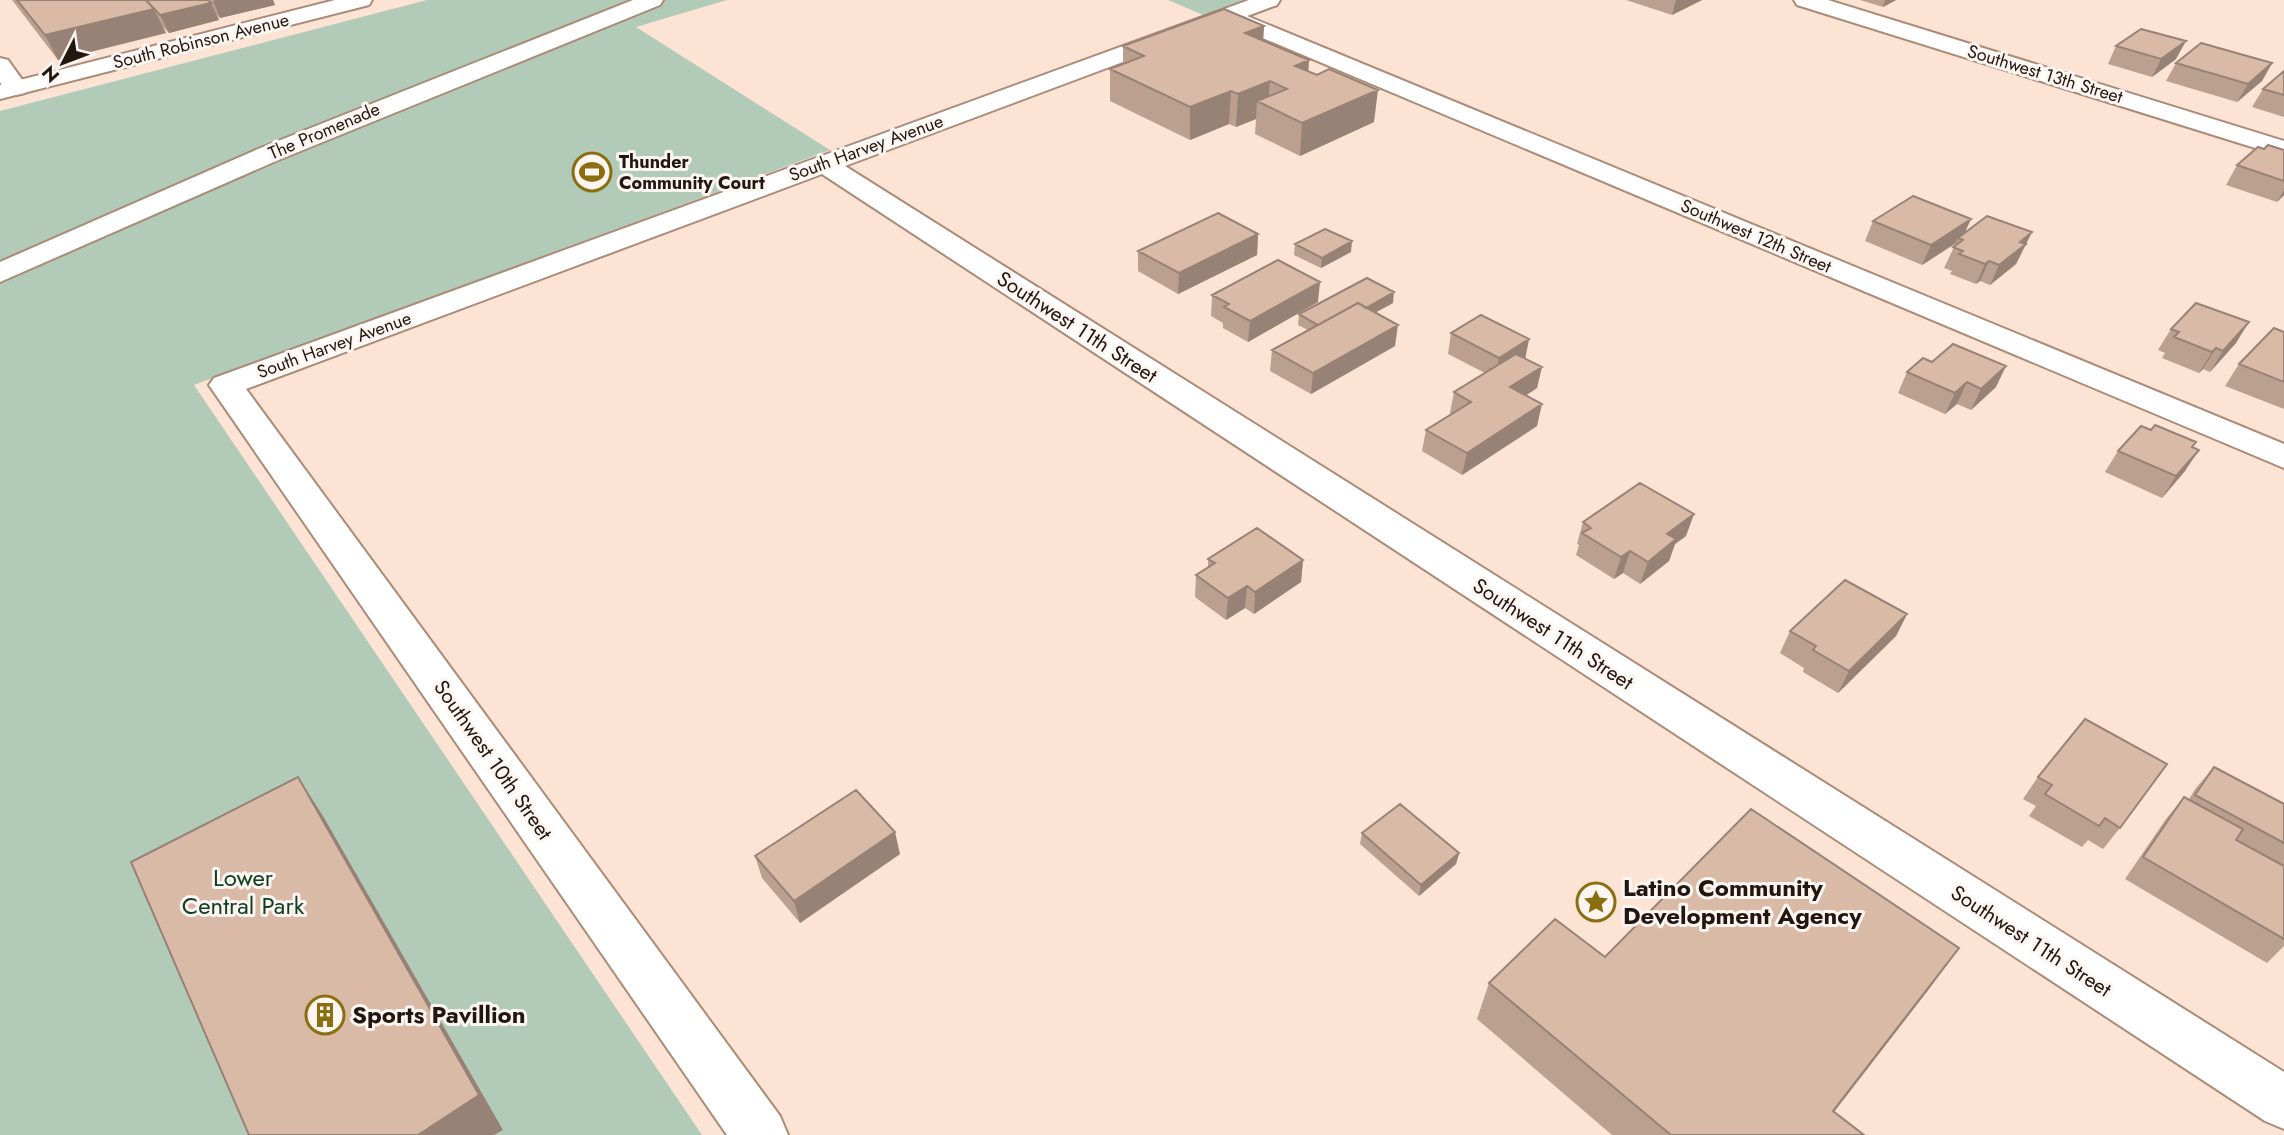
<svg xmlns="http://www.w3.org/2000/svg" width="2284" height="1135" font-family="Jost,sans-serif">
	<style>
		.green { fill: #b2cbb9 }
		.lines { fill: none; stroke-linecap: round; stroke-linejoin: round }
		.street-casing { stroke: #a98b78; stroke-width: 4 }
		.secondary-casing { stroke: #a98b78; stroke-width: 4 }
		.street { fill: #fff; fill-rule: evenodd }
		.secondary { fill: #fff; fill-rule: evenodd }
		.wall { fill: #bba090 }
		.shaded-wall { fill: #988275 }
		.building { fill: #d9baa7; stroke: #988275; stroke-width: 2 }
		.labels { text-anchor: middle; stroke-width: 6; stroke-linejoin: round; paint-order: stroke }
		.far-street-label { font-size: 18px; fill: #221710; stroke: #fcf5f1 }
		.far-poi-label { font-size: 18px; font-weight: bold; fill: #221710; stroke: #fcf5f1; text-anchor: start }
		.street-label { font-size: 21px; fill: #221710; stroke: #fcf5f1 }
		.near-park-label { font-size: 24px; fill: #0d4023; stroke: #fcf5f1 }
		.near-poi-label { font-size: 24px; font-weight: bold; fill: #221710; stroke: #fcf5f1; text-anchor: start }
	</style>
	<rect width="100%" height="100%" fill="#fde3d3"/>
	<path class="green" d="M427,0H727L636,27L830,150L194,385L702,1135H0V111Z
		M1168,0H1245L1203,15Z"/>
	<g class="lines">
		<defs>
			<path id="street" d="M633,0H663L660,5L276,161L0,282V262L258,149Z
				M1249,0H1280L1277,5L1247,16L2284,444V468L1227,23L845,166L2284,1072V1129L2265,1121L822,174L246,389L780,1116L788,1135H727L209,385L214,378Z
				M1794,0H1828L2284,141V157L1797,5Z
				M0,58L8,60L28,88L25,93L16,95L7,93L0,82Z"/>
			<path id="secondary" d="M335,0H372L369,5L0,99V85Z"/>
		</defs>
		<use href="#street" class="street-casing"/>
		<use href="#secondary" class="secondary-casing"/>
		<use href="#street" class="street"/>
		<use href="#secondary" class="secondary"/>
	</g>
	<path class="wall" d="M12,0H273L275,5L220,18L217,15L219,20L169,33L163,27L166,33L58,60Z
		M1626,0H1702L1672,15Z
		M1860,0H1896L1883,7Z
		M1264,26L1263,40L1309,60L1308,71L1374,122L1300,156L1255,134L1256,119L1236,127L1229,124L1190,140L1110,101V69L1123,64V46Z
		M2116,46L2176,59L2152,77L2108,64Z
		M2176,63H2272L2262,81L2237,102L2166,81Z
		M2284,71V117L2252,107L2263,89Z
		M2264,149L2284,150V195L2277,202L2226,185L2237,165Z
		M1873,221L1965,233L2032,232L2016,264L1990,285L1980,281L1976,284L1950,274L1952,271L1944,268L1956,243L1922,265L1865,241Z
		M1258,234L1257,255L1178,294L1138,271V251Z
		M1295,244L1351,252L1321,268L1294,255Z
		M1212,295L1318,302L1248,342L1223,328V323L1211,316Z
		M1393,303L1375,312L1395,346L1311,394L1270,371L1272,350L1308,330L1298,325L1299,314Z
		M2171,329L2236,343L2210,372L2203,369L2199,373L2162,358L2165,353L2158,350Z
		M2284,332V409L2225,386L2239,364Z
		M1451,333L1529,339L1525,358L1537,388L1525,396L1537,426L1462,475L1422,451L1426,430L1451,414L1450,413L1454,392L1485,373L1448,354Z
		M1932,362L1996,387L1971,410L1957,404L1945,414L1898,393L1907,372Z
		M2192,447L2185,471L2162,498L2105,472L2118,451Z
		M1583,522L1686,536L1675,544L1669,561L1640,584L1623,573L1614,579L1576,555L1579,545L1577,544Z
		M1208,559L1303,560L1301,582L1254,614L1245,608L1226,620L1195,597L1196,575L1208,567Z
		M1907,614L1896,636L1838,693L1803,672L1804,668L1780,653L1790,631Z
		M2214,767L2284,804V946L2267,963L2125,879L2166,819L2184,797L2189,799L2196,788Z
		M2038,777L2120,828L2103,849L2088,840L2082,847L2029,816L2036,806L2023,799Z
		M1362,833L1459,853L1456,864L1419,896L1360,844Z
		M900,854L800,923L762,878L755,856Z
		M1605,957L1932,985L1834,1112L1864,1135H1612L1477,1019L1489,983Z"/>
	<path class="shaded-wall" d="M216,0H273L275,5L220,18L213,1Z
		M1676,0H1702L1672,15Z
		M1885,0H1896L1883,7Z
		M211,3L219,20L169,33L160,15Z
		M154,9L166,33L58,60L45,35Z
		M1264,26L1262,57L1245,33Z
		M2186,41L2176,59L2152,77L2161,59Z
		M1309,60L1307,92L1295,66Z
		M2272,63L2262,81L2237,102L2248,84Z
		M1270,81L1268,107L1257,101L1256,119L1236,127L1238,94Z
		M1378,90L1374,122L1300,156L1302,123Z
		M1231,91L1229,124L1190,140V107Z
		M2284,190V195L2277,202Z
		M1971,219L1962,239L1958,238L1956,243L1922,265L1931,245Z
		M2032,232L2016,264L1990,285L1999,265L2020,242Z
		M1258,234L1257,255L1178,294L1179,273Z
		M1352,241L1351,252L1321,268L1322,258Z
		M1989,261L1980,281L1976,284L1985,264Z
		M1320,282L1318,302L1248,342L1250,321Z
		M1394,292L1393,303L1326,340L1327,329Z
		M2249,322L2236,343L2210,372L2223,351Z
		M1398,325L1395,346L1311,394L1313,373Z
		M1529,339L1525,360L1495,379L1499,358Z
		M2216,348L2203,369L2199,373L2212,352Z
		M2006,366L1996,387L1971,410L1981,389Z
		M1542,367L1537,388L1505,409L1510,387Z
		M1967,382L1957,404L1945,414L1955,393Z
		M1542,404L1537,426L1462,475L1467,453Z
		M2199,450L2185,471L2162,498L2176,476Z
		M1694,514L1686,536L1675,544L1669,561L1640,584L1648,562L1667,534Z
		M1630,551L1623,573L1614,579L1621,557Z
		M1303,560L1301,582L1254,614L1255,592Z
		M1247,586L1245,608L1226,620L1228,598Z
		M1907,614L1896,636L1838,693L1849,671Z
		M298,777L323,816L503,1130L494,1135H418Z
		M895,832L900,854L800,923L794,901Z
		M1459,853L1456,864L1419,896L1421,885Z
		M1959,948L1932,985L1816,1135L1833,1111Z"/>
	<path class="building" d="M17,0H146L154,9L45,35Z
		M146,0H208L211,3L160,15Z
		M1224,9L1264,26L1245,33L1309,60L1295,66L1317,75L1329,69L1378,90L1302,123L1257,101L1287,89L1270,81L1238,94L1231,91L1190,107L1110,69L1144,56L1123,46Z
		M2141,29L2186,41L2161,59L2116,46Z
		M2201,43L2272,63L2248,84L2176,63Z
		M2284,71V95L2263,89Z
		M2268,145L2284,150V181L2237,165L2258,147L2264,149Z
		M1913,196L1971,219L1931,245L1873,221Z
		M1218,213L1258,234L1179,273L1138,251Z
		M1987,216L2032,232L2020,242L2026,244L1999,265L1989,261L1985,264L1959,254L1963,251L1953,247L1963,240L1958,238Z
		M1325,229L1352,241L1322,258L1295,244Z
		M1278,260L1320,282L1250,321L1224,307L1229,304L1212,295Z
		M1367,278L1394,292L1366,308L1358,303L1318,325L1299,314Z
		M1358,303L1398,325L1313,373L1272,350Z
		M2196,303L2249,322L2223,351L2216,348L2212,352L2174,337L2179,332L2171,329Z
		M1481,315L1529,339L1499,358L1451,333Z
		M2274,328L2284,332V382L2239,364Z
		M1953,344L2006,366L1981,389L1967,382L1955,393L1907,372L1923,358L1932,362Z
		M1516,354L1542,367L1510,387L1542,404L1467,453L1426,430L1471,402L1454,392Z
		M2155,425L2196,442L2192,447L2199,450L2176,476L2118,451L2141,426L2151,430Z
		M1640,483L1694,514L1667,534L1676,539L1648,562L1630,551L1621,557L1582,533L1591,528L1583,522Z
		M1257,528L1303,560L1255,592L1247,586L1228,598L1196,575L1215,563L1208,559Z
		M1845,580L1907,614L1849,671L1813,650L1816,646L1790,631Z
		M2085,719L2167,764L2120,828L2105,818L2099,826L2045,794L2052,785L2038,777Z
		M2214,767L2284,804V843L2195,795Z
		M298,777L479,1095L418,1135H249L131,862Z
		M856,790L895,832L794,901L755,856Z
		M2184,797L2243,829L2236,840L2284,866V939L2143,857Z
		M1400,804L1459,853L1421,885L1362,833Z
		M1751,809L1959,948L1833,1111L1864,1135H1671L1489,983L1555,919L1605,957Z"/>
	<defs>
		<symbol id="stadium-ring" viewBox="-11 -11 22 22"><circle r="9.5" fill="#fcf5f1" stroke="#8b6e10" stroke-width="1.5"/><path d="M0-5a6.5 5 0 1 0 0 10a6.5 5 0 1 0 0-10ZM-3.5-1.8h7v3.6h-7Z" fill="#8b6e10"/></symbol>
		<symbol id="sight-ring" viewBox="-11 -11 22 22"><circle r="9.5" fill="#fcf5f1" stroke="#8b6e10" stroke-width="1.5"/><path d="M0-6L1.8-2.2L6-1.7L2.9 1.2L3.7 5.4L0 3.3L-3.7 5.4L-2.9 1.2L-6-1.7L-1.8-2.2Z" fill="#8b6e10"/></symbol>
		<symbol id="building-ring" viewBox="-11 -11 22 22"><circle r="9.5" fill="#fcf5f1" stroke="#8b6e10" stroke-width="1.5"/><path d="M-4-6H4V6H1V3H-1V6H-4ZM-2.5-4.3h1.7v1.8h-1.7ZM.8-4.3h1.7v1.8H.8ZM-2.5-1h1.7V.8h-1.7ZM.8-1h1.7V.8H.8Z" fill="#8b6e10"/></symbol>
	</defs>
	<g fill-rule="evenodd">
		<use href="#stadium-ring" x="570" y="150" width="44" height="44"/>
		<use href="#sight-ring" x="1574" y="880" width="44" height="44"/>
		<use href="#building-ring" x="303" y="993" width="44" height="44"/>
	</g>
	<g class="labels">
		<g class="far-street-label">
			<text transform="translate(201 41) rotate(-14)" y="6">South Robinson Avenue</text>
			<text transform="translate(2045 74) rotate(17)" y="6">Southwest 13th Street</text>
			<text transform="translate(324 131) rotate(-23)" y="6">The Promenade</text>
			<text transform="translate(866 148) rotate(-20)" y="6">South Harvey Avenue</text>
			<text transform="translate(1756 236) rotate(23)" y="6">Southwest 12th Street</text>
			<text transform="translate(334 345) rotate(-20)" y="6">South Harvey Avenue</text>
		</g>
		<g class="far-poi-label">
			<text x="619" y="168">Thunder<tspan x="619" dy="21">Community Court</tspan></text>
		</g>
		<g class="street-label">
			<text transform="translate(1077 327) rotate(33)" y="7">Southwest 11th Street</text>
			<text transform="translate(1553 634) rotate(33)" y="7">Southwest 11th Street</text>
			<text transform="translate(493 760) rotate(55)" y="7">Southwest 10th Street</text>
			<text transform="translate(2031 941) rotate(33)" y="7">Southwest 11th Street</text>
		</g>
		<g class="near-park-label">
			<text x="243" y="886">Lower<tspan x="243" dy="28">Central Park</tspan></text>
		</g>
		<g class="near-poi-label">
			<text x="1623" y="896">Latino Community<tspan x="1623" dy="28">Development Agency</tspan></text>
			<text x="352" y="1023">Sports Pavillion</text>
		</g>
	</g>
	<g transform="translate(63 63) rotate(228)" stroke="#fcf5f1" stroke-width="5" paint-order="stroke">
	<path d="M0-5L12 26L0 18L-12 26Z" fill="#221710"/>
	<text y="-10" font-size="19" font-weight="bold" text-anchor="middle" fill="#221710">N</text>
	</g>
</svg>
